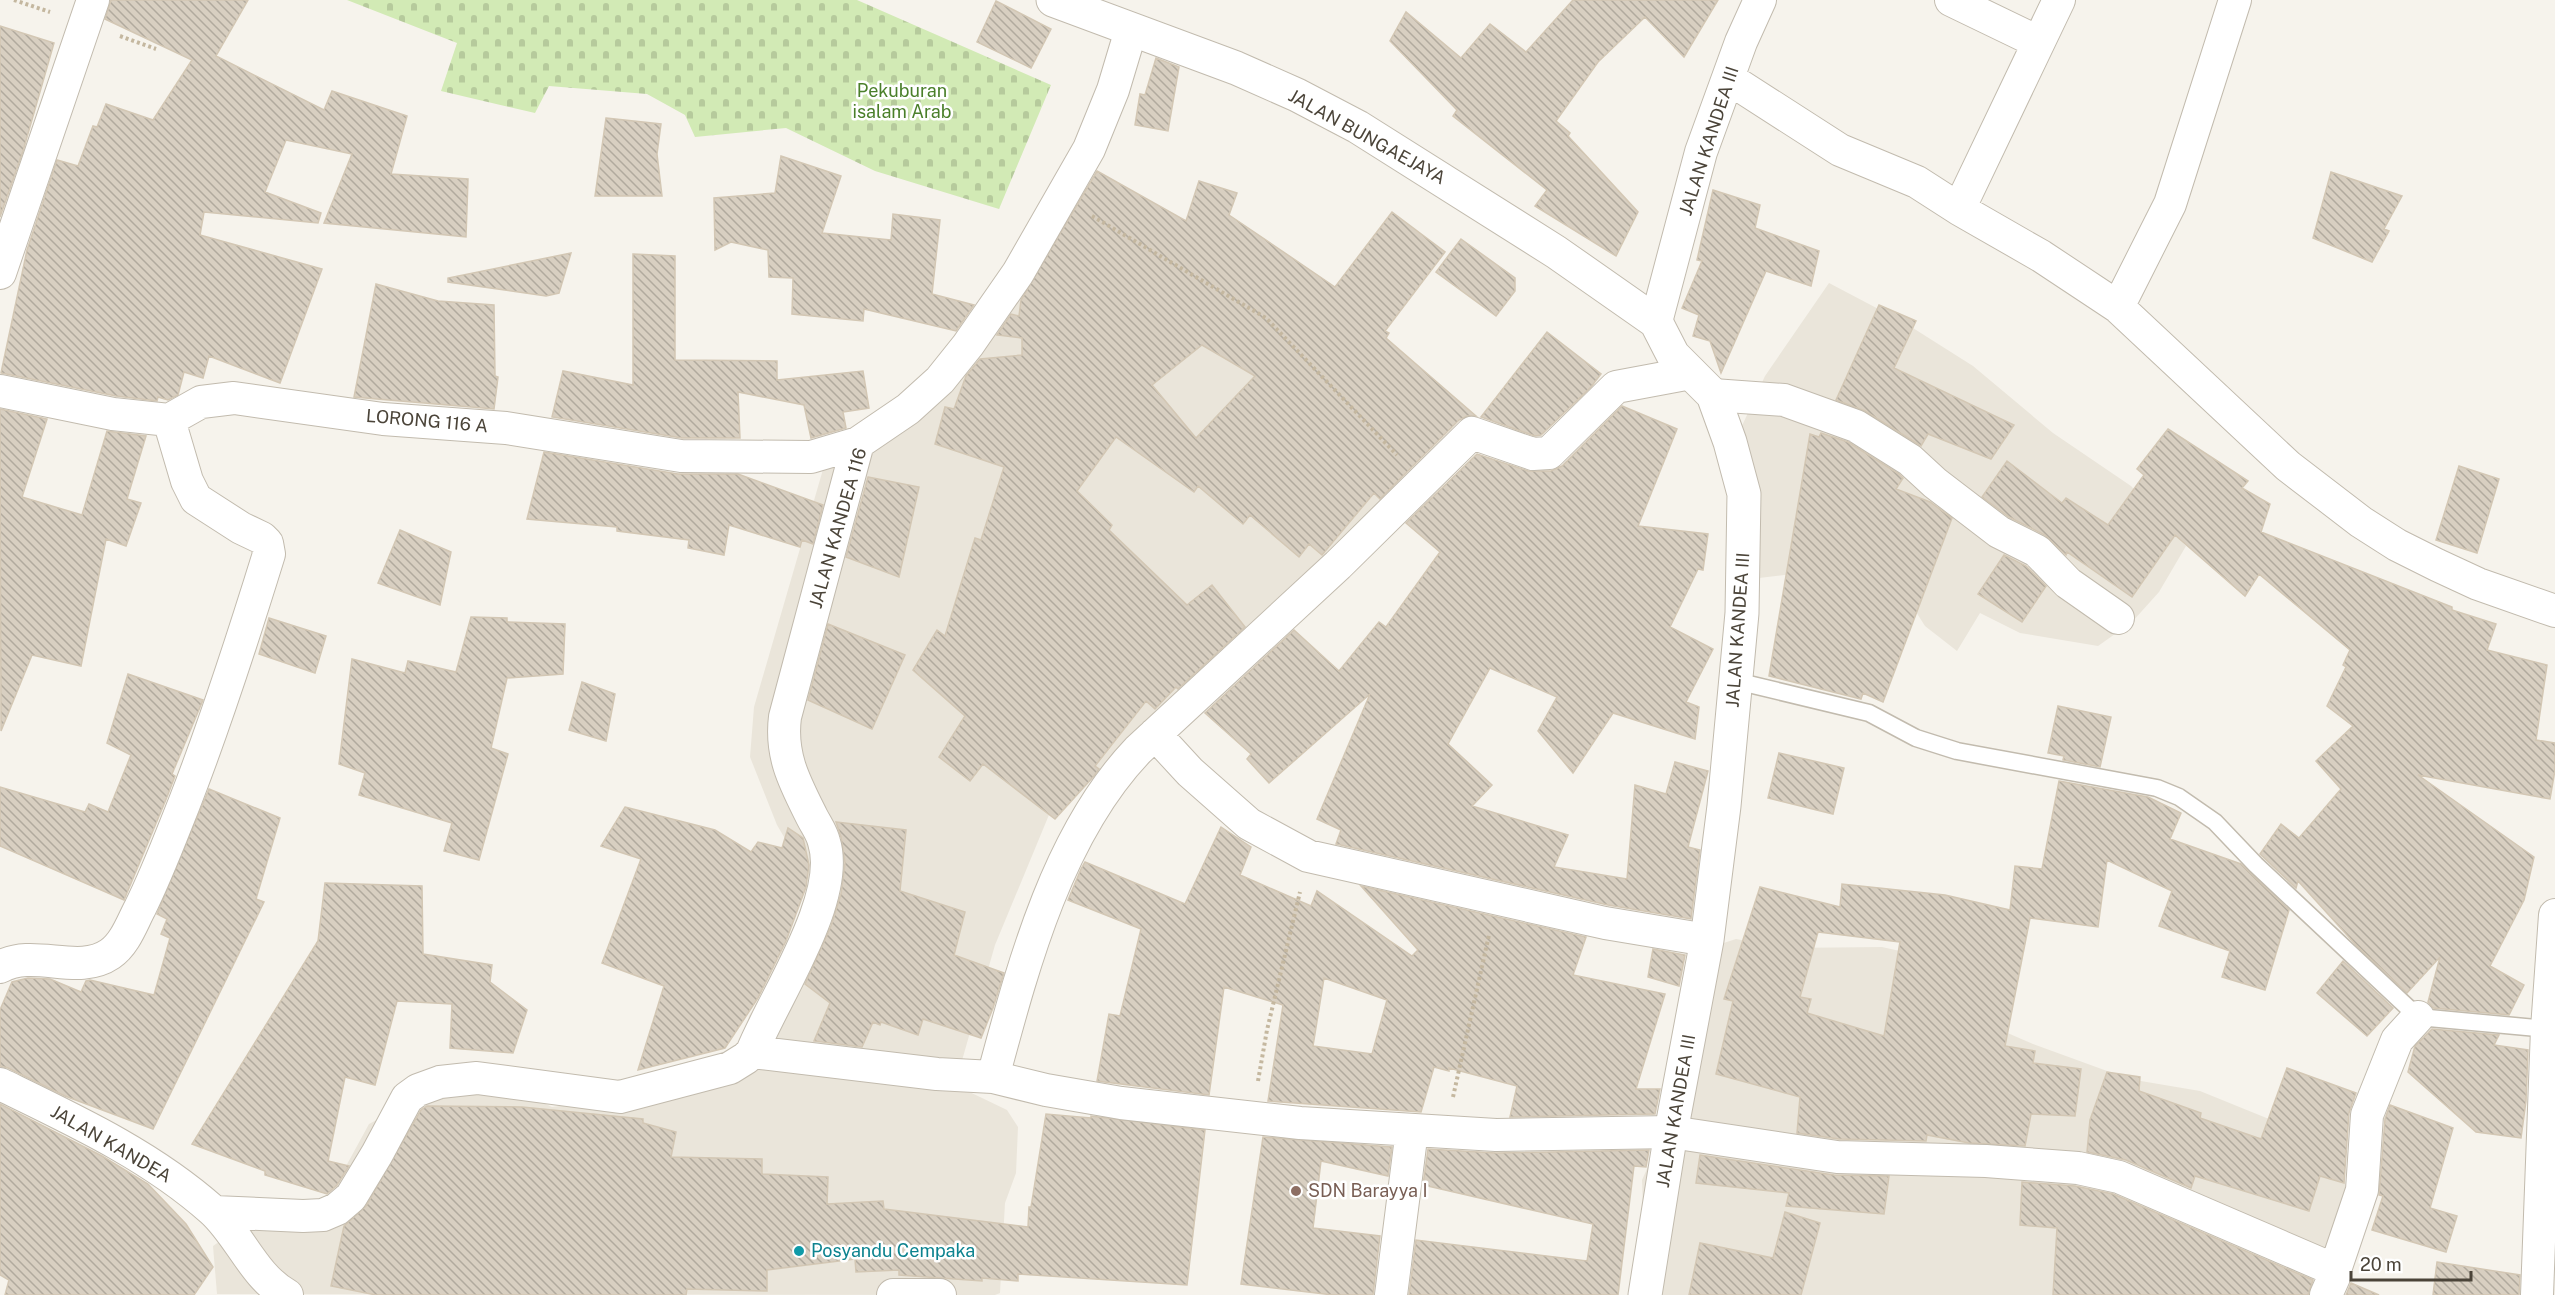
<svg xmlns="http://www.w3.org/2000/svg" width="2555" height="1295" font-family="'Public Sans',sans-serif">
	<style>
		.residential { fill: #eae5da }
		.cemetery { fill: url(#cemetery-stones) }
		.building { fill: url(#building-back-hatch); stroke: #d3c7b4; stroke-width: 1.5; fill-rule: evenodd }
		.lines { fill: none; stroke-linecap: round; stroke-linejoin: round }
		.service-casing { stroke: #c2bbae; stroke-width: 19 }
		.minor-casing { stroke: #c2bbae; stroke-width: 34 }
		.tertiary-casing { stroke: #c2bbae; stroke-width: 35 }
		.path { stroke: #c4b79f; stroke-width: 4; stroke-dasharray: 3 3; stroke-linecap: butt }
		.service { stroke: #fff; stroke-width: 16 }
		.minor { stroke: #fff; stroke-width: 32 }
		.tertiary { stroke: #fff; stroke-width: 33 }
		.education-dot { fill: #8d6e63; stroke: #fff; stroke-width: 2 }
		.culture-dot { fill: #0f9aa8; stroke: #fff; stroke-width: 2 }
		.labels { text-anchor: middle; stroke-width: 5; stroke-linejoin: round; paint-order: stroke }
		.park-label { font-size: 18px; fill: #4a7f2a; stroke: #fff }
		.street-label { font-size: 18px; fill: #4b4439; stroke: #fff }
		.education-label { font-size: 18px; fill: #785e54; stroke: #fff; text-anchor: start }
		.culture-label { font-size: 18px; fill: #0d838f; stroke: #fff; text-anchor: start }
	</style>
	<defs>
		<pattern id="cemetery-stones" width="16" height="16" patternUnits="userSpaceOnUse" patternTransform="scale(1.5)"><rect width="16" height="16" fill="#d2eab5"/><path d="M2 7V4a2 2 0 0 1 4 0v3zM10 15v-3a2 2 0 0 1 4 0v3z" fill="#b6ca9c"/></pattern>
		<pattern id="building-back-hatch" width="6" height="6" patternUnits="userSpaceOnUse" patternTransform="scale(1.5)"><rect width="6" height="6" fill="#d8cfc1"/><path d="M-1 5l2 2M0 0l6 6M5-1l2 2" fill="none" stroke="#b1aa9e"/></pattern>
	</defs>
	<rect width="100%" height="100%" fill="#f6f3ec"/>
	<path class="residential" d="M1062,208L1195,299L1310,382L1400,481L1328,561L1139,739L1051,810L995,945L955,1085L1007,1110L1018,1127L1016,1173L1005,1203L1000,1293L995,1295L217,1294L213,1246L262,1212L327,1201L369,1124L403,1106L452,1093L525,1094L552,1107L603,1100L738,1061L749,1016L794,938L811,883L777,825L750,757L754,707L824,466L884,416L946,352Z
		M1829,283L1905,323L1973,366L2053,433L2131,486L2186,546L2159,592L2132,622L2098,646L2020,633L1980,613L1957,651L1925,626L1911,604L1800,573L1759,578L1753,490L1741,428L1765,376Z
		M1736,939L1785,948L1882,947L1931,958L1959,1012L2033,1044L2129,1079L2200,1091L2296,1130L2343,1157L2347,1207L2337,1256L2316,1266L2309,1295H1634L1644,1238L1642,1180L1668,1122L1693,953Z"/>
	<path class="cemetery" d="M347,0H857L1051,85L999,209L875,171L786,128L695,137L685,115L647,94L549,86L535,113L441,91L457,43Z"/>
	<path class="building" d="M111,0H248L216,56L324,110L332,91L407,116L391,174L468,179L466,237L324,223L352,154L286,140L265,192L321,213L318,223L204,212L200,235L322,269L280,383L209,356L203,378L184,372L178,395L168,400L158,397L157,401L116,396L1,373L27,250L57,160L78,166L93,126L97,127L106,104L153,120L192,60L105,19Z
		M1573,0H1718L1684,57L1645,17L1598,62L1556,121L1570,133L1568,136L1638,212L1616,256L1535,206L1547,190L1453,116L1457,110L1390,41L1406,12L1461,58L1490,24L1526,52Z
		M996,1L1051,29L1031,68L977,42Z
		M0,26L54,43L23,151L0,217Z
		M1156,58L1179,67L1168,131L1135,125L1140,94L1145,95Z
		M606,118L661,124L657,154L662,196H595Z
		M781,156L841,176L822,233L891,240L893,214L940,220L932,294L974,305L956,331L864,309L863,321L792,314L793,278L769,277L768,250L731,242L715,250L714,198L775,193Z
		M1097,171L1186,221L1199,181L1237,193L1229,215L1335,287L1392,212L1445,252L1385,331L1389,333L1386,338L1476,416H1467L1459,420L1380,499L1374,493L1322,555L1309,544L1299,557L1250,515L1243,524L1198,486L1194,492L1116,437L1077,491L1112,525L1109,530L1187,605L1212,585L1245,627L1178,689L1176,687L1155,709L1146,701L1095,766L1099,769L1094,776L1055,819L983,764L970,781L939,757L965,716L913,670L937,630L945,636L975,538L981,540L1004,467L935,444L945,407L954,409L966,376L980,359L1022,355V338L997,335L1011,314L1019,316L1021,300ZM1202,345L1255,376L1196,438L1152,385Z
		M2331,172L2402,196L2384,229L2389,231L2372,262L2313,238Z
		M1713,190L1760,205L1755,228L1819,251L1811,286L1766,271L1721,373L1710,341L1693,336L1699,315L1682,308L1702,261L1697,260Z
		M1461,239L1515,278V291L1496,316L1436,272Z
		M571,253L559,293L546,296L448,282V278Z
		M633,254L675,256V360L777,361V380L863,371L869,408L843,412L846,428L811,438L804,405L738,392L740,438H682L552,417L563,371L633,385Z
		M376,284L438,301L494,305L495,376L498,377L494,409L354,397Z
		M1879,305L1916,321L1894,368L2014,425L1991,459L1928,434L1921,446L1865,411L1836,400Z
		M1547,332L1601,374L1591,387L1541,435L1535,436L1481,417Z
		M1622,406L1677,429L1638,526L1708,534L1703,570L1698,569L1670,627L1713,649L1686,702L1699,707L1695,739L1613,713L1573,773L1538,731L1557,697L1490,668L1448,744L1492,785L1472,806L1568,835L1554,867L1627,879L1635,785L1666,794L1675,762L1708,771L1688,847L1700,850L1691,919L1608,905L1336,844L1341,830L1317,819L1370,694L1269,783L1247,759L1251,754L1205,713L1294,630L1339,671L1379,622L1386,627L1440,552L1406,523L1477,454L1528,471H1551L1562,466Z
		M0,409L47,419L22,497L82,515L107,431L146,436L127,499L141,503L126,546L106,539L81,666L32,655L1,731Z
		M2168,429L2248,481L2242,488L2270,504L2261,532L2452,607V610L2496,624L2487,650L2547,665L2536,740L2555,743V770L2550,799L2418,775L2534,857L2524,900L2490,966L2524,985L2509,1015L2433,1008L2428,1002L2440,957L2407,993L2356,945L2298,881L2296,888L2260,854L2281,824L2299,838L2341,789L2316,761L2353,726L2327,706L2346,667L2343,665L2350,650L2259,574L2245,596L2175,535L2132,597L2067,552L2066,555L2045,535L2009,517L1982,497L2007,461L2062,503L2066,498L2108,525L2144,475L2137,469Z
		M1821,433L1848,442L1899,474L1903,478L1896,489L1930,502L1952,518L1883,702L1863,693L1861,699L1769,676L1810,434L1819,437Z
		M544,452L678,474H738L823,505L813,544L802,540L800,547L729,525L724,555L688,548L689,540L617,531V527L527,519Z
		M2459,466L2499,479L2477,553L2436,540Z
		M868,477L919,487L899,577L846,557Z
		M400,530L451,552L440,605L378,583Z
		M2004,555L2026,566L2046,586L2022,622L1978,594Z
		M471,617L507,618V622L565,624L563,674L507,678L491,748L508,754L479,860L444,851L452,823L359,795L365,773L339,764L352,659L405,673L408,661L456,672Z
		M269,618L326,636L315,673L259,654Z
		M828,624L905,655L872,729L808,700Z
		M128,674L203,700L172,774L175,776L167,797L124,900L0,846V787L85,812L89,804L108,812L131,755L107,743Z
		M582,682L615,694L606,741L569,730Z
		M2058,706L2111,717L2100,767L2063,760L2064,756L2048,753Z
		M1779,753L1844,768L1833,814L1768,798Z
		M2059,781L2148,797L2181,813L2170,839L2241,864L2289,910L2265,990L2222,977L2230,951L2159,926L2172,891L2107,860L2098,927L2030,918L2005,1046L2035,1051L2033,1063L2081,1069L2075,1116L2031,1114L2025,1146L1969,1143L1927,1135L1926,1141L1839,1139L1797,1133L1800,1097L1716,1074L1733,1001L1724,999L1760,887L1840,907L1842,884L1945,895L2010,910L2015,866L2042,869ZM1818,932L1900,942L1884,1036L1807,1013L1811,999L1800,997Z
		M209,789L280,818L256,899L264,902L153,1129L65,1096L8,1068L0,1066V1010L12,982L28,978L50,979L81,992L86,981L90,980L154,995L170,938L161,934L167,919L157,914Z
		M625,807L715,830L751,852L758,842L782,848L788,828L803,838L809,865L806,887L786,941L758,998L725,1048L638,1070L664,986L602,963L641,859L601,846Z
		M836,822L906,830L900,891L965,912L954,955L1004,973L993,1008L981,1038L923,1019L918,1035L881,1022L880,1025L873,1022L862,1047L814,1041L830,1003L805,984L831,926L841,894L845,863L841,837Z
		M1221,827L1251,847L1240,875L1311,906L1317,891L1412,956L1418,950L1361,886L1586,937L1573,975L1665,994L1636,1089H1660L1655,1114L1510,1117L1517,1086L1449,1068V1071L1434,1067L1421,1112L1268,1101L1283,1005L1224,987L1209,1095L1097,1081L1109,1014L1120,1016L1141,929L1068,900L1081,869L1085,862L1185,904ZM1324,978L1387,1000L1372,1054L1313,1046Z
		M325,883L422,886L423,954L492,965L490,982L527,1010L513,1053L450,1048L452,1004L397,1001L375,1085L345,1077L328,1161L349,1166L337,1185L327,1194L265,1175V1171L192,1144L318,941Z
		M1653,949L1685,955L1679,986L1648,977Z
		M2343,961L2393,1008L2367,1036L2317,993Z
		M2432,1029L2499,1035L2494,1045L2528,1050L2526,1101L2521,1138L2476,1132L2408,1072L2415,1046Z
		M2287,1068L2356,1093L2349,1113L2344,1183L2320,1176L2309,1211L2195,1176L2191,1188L2126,1160L2087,1152L2090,1120L2107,1072L2140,1077L2139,1091L2201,1113L2200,1118L2261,1139Z
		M0,1104L102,1156L148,1184L186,1224L213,1267L194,1295H5L9,1280L0,1275Z
		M2390,1105L2453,1128L2430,1208L2457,1216L2446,1252L2372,1230L2383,1196L2379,1195L2385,1119Z
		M427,1106L522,1107L643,1119V1123L676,1132L671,1157L762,1159V1174L828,1177L827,1204L883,1201L884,1209L1028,1227L1029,1207H1031L1046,1114L1091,1118V1116L1205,1130L1187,1285L1018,1274V1281L982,1278V1281L899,1275V1270L856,1272L855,1259L767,1270V1291L687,1289L686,1295H376L331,1286L344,1226L366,1206L421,1110Z
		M1263,1137L1392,1147L1388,1176L1321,1161L1313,1228L1380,1236L1373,1295H1333L1241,1284Z
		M1428,1149L1496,1153L1649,1150L1646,1167L1634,1166L1618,1295H1409L1416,1240L1587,1261L1593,1224L1423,1185Z
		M1700,1155L1834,1175L1889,1176L1884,1214L1786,1206L1789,1193L1696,1183Z
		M2022,1182L2075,1186L2113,1194L2313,1280L2308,1295H2053L2057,1228L2020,1225Z
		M1785,1212L1820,1223L1801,1295H1689L1700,1243L1773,1258Z
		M2437,1262L2520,1275L2519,1295H2433Z
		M2351,1283L2379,1295H2346Z"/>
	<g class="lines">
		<defs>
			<path id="service" d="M1736,681L1869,713L1916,738L1957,751L2157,788L2179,797L2215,822L2256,865L2418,1017L2547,1029"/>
			<path id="minor" d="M1951,0L2038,42
				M1728,78L1840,150L1917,182L1959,209L2041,256L2118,307L2288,466L2361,522L2397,545L2437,565L2478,584L2555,611
				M1959,209L2059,0
				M0,273L93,0
				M2118,307L2170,204L2235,0
				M1656,322L1701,152L1741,42L1760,0
				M0,391L113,414L169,420L201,402L234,398L383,419L506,428L681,456L811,457L858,443
				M1713,395L1784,400L1856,426L1910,460L1935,483L1999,532L2037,551L2068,583L2118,618
				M1155,734L1190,772L1249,824L1308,856L1605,923L1707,940
				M0,967C34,948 78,976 110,954C125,944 132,923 140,908C157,874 170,839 184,804C216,722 243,638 269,554L267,543L262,538L241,528L196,499L187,481L169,420
				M752,1052C773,999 842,898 824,842C822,833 816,825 812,817C795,783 780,756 785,717L858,443L908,409L940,380L968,345L1018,273L1089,149L1113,90L1131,30
				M993,1077C1023,966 1057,835 1138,750L1338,565L1472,433L1533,454L1549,453L1616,387L1691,373
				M0,1084C74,1120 150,1155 212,1210C240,1235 253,1276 287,1295
				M214,1212L303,1216L323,1215L337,1209L351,1197L377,1154L407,1098L418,1090L440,1082L477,1078L620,1097L730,1068L746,1058L752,1052L937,1074L993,1077L1046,1090L1121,1103L1300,1123L1496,1135L1671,1132L1837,1157L1986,1161L2078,1168L2119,1177L2335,1270
				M893,1295H940
				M1391,1295L1412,1130
				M2326,1295L2334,1277L2335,1270L2362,1190L2367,1115L2397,1040L2418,1017
				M2537,1295L2547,1029L2555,915"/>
			<path id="tertiary" d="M1053,0L1236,68L1297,95L1358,127L1556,252L1656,322L1673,355L1713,395L1730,442L1744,494L1742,613L1724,806L1707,940L1671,1132L1645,1295"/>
		</defs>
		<use href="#service" class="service-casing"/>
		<use href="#minor" class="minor-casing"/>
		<use href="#tertiary" class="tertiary-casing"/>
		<path class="path" d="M14,0L50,12
			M120,36L156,49
			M1092,216L1266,318L1397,455
			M1258,1081L1267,1030L1300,892
			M1453,1097L1489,935"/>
		<use href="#service" class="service"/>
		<use href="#minor" class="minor"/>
		<use href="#tertiary" class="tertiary"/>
	</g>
	<circle class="education-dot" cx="1296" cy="1191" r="6"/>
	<circle class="culture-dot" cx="799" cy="1251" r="6"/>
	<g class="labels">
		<g class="park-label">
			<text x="902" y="97">Pekuburan<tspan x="902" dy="21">isalam Arab</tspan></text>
		</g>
		<g class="street-label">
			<text transform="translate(1367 137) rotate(29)" y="6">JALAN BUNGAEJAYA</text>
			<text transform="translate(1709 141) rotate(-72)" y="6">JALAN KANDEA III</text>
			<text transform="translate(427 421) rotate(5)" y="6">LORONG 116 A</text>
			<text transform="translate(838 528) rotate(-74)" y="6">JALAN KANDEA 116</text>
			<text transform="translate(1738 630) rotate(-86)" y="6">JALAN KANDEA III</text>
			<text transform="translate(1676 1111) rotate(-80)" y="6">JALAN KANDEA III</text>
			<text transform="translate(111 1144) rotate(30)" y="6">JALAN KANDEA</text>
		</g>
		<g class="education-label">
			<text x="1308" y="1197">SDN Barayya I</text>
		</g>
		<g class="culture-label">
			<text x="811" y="1257">Posyandu Cempaka</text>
		</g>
	</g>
	<path d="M2351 1271v9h120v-9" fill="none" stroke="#4b4439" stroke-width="3"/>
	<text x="2360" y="1271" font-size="18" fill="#4b4439" stroke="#ffffff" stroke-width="4.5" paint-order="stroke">20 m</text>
</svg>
